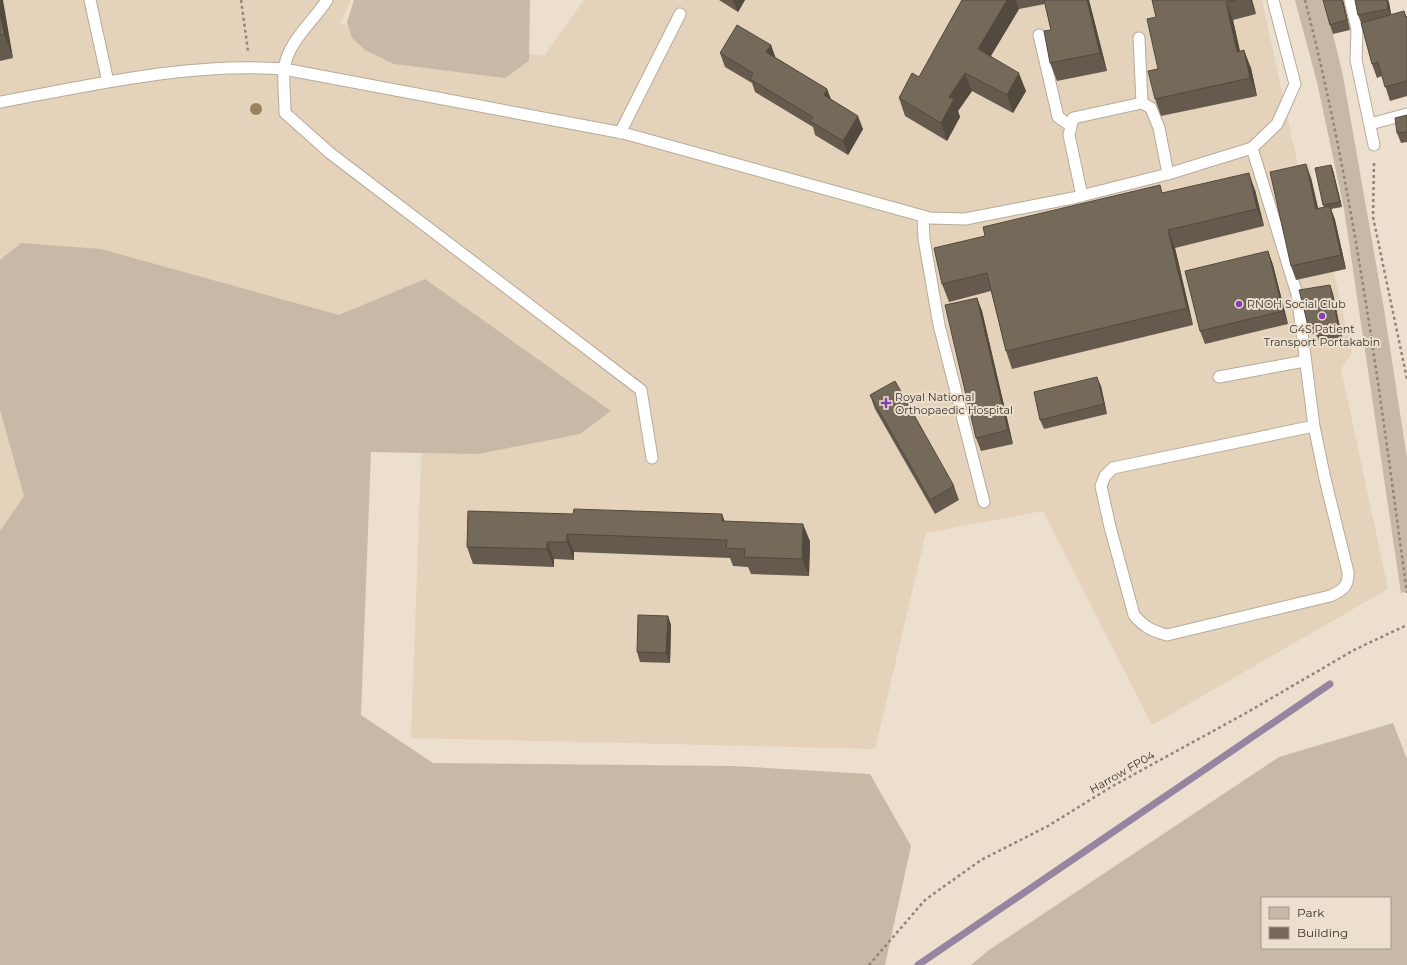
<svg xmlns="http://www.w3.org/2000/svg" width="1407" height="965" font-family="Montserrat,sans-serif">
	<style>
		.built { fill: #e4d2bb }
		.green { fill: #c8b9a6; fill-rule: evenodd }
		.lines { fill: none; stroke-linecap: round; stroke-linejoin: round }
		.stream { stroke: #9585a0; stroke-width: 7 }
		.service-casing { stroke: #b7ab9a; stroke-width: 13 }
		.path { stroke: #8f867b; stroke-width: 2.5; stroke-dasharray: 3 3; stroke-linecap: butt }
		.service { stroke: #fff; stroke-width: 11 }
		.tree { fill: #98835e }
		.wall { fill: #655a4d }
		.shaded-wall { fill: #524a3f }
		.building { fill: #75695a; stroke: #524a3f }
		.poi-dot { fill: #893eb0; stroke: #ecdfce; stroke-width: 1.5 }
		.labels { text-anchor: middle; stroke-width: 4; stroke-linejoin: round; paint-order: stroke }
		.poi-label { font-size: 11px; fill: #38332c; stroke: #ecdfce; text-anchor: start }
		.street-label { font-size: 11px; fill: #38332c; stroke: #ecdfce }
	</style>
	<rect width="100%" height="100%" fill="#ecdfce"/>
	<path class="built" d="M0,0H351L340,24L544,56L584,0H1262L1298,166L1309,163L1352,353L1341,369L1388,589L1152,725L1043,511L926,533L875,749L411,738L427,295L0,570Z"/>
	<path class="green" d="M354,0H530L529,61L505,78L394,64L365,50L352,38L347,22Z
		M1295,0H1325L1343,76L1384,309L1407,458V591L1401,593L1344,209L1317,82Z
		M21,243L101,249L339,315L425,279L611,411L580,434L478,454L371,452L361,715L433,763L734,766L870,774L911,846L885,965H0V531L24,496L0,410V260Z
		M1393,723L1407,759V965H971L989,950L1279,757ZM1262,898H1390V948H1262Z"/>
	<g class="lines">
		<path class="stream" d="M918,965L1330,684"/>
		<defs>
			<path id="service" d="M90,0L108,82
				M327,0C313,22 287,42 284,70C283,84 285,99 285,113L330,153L641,390L652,458
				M1350,0L1357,29L1356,60L1374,145
				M1039,35L1058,117L1071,126
				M1139,38L1142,103
				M0,102C93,85 189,62 284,69L623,133L930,218L965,219L1073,198L1168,174L1252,148L1277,124L1295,84L1273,0
				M1370,124L1407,114
				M620,133L680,14
				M1252,148L1297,294L1314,426L1325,479L1348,572C1349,586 1342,591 1330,596L1167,635C1152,631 1144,627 1134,615L1110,527L1101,486L1105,476L1113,468L1314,426
				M1082,196L1069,135L1073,118L1142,103L1151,108L1159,128L1168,174
				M923,216L924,239L939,325L984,502
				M1219,377L1305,361"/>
		</defs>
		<use href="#service" class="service-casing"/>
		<path class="path" d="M241,0L248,51
			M1305,0C1355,194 1380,395 1407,593
			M1374,163L1373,217L1407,379
			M869,965L925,900L981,860L1048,826L1111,787L1246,713L1354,650L1407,625"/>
		<use href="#service" class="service"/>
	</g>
	<circle class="tree" cx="256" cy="109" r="6"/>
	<path class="wall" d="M0,0L13,58L0,61Z
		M719,0H745L738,12Z
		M962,0H1089L1107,71L1057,81L1050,63L1051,30L1045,4L1019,9L991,56L1026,91L1013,113L972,91L958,111L960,117L947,141L905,116L899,98L919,77Z
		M1152,0H1252L1256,14L1233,20L1240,51L1251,68L1257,96L1161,116L1155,99L1158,69L1156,17Z
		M1323,0H1343L1350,30L1333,34L1330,25Z
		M1355,0H1388L1391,15L1407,16V96L1390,101L1382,76L1377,78L1372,64L1361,23L1358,15Z
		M771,45L775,57L827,89L831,99L863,129L848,155L815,135L813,127L755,92L752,83L725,67L720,53Z
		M1407,115V142L1401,143L1397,133Z
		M1331,165L1333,170L1342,207L1331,209L1335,220L1346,269L1296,280L1291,266L1311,178L1318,208L1324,207L1323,205Z
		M1255,190L1264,226L1175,248L1193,325L1012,369L1006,351L991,291L949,302L942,284L1163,193Z
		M1268,251L1273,265L1288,324L1205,344L1200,331Z
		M1330,285L1333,294L1343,342L1321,346L1317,336V333L1311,334L1308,325Z
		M977,298L982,311L1013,444L981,451L976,438Z
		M1101,386L1107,414L1044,429L1040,420Z
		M870,395L954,486L959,500L935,514L875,409Z
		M468,511L725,521L810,541L809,576L751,574L748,567L733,566L730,558L574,552V560L554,559V567L473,564L467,547Z
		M668,616L671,625L670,663L640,662L637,652Z"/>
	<path class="shaded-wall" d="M0,0H3L13,58L4,34L0,11Z
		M733,0H745L738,12Z
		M1007,0H1016L1019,9L984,67L978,49Z
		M1087,0H1089L1107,71L1100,53Z
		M1250,0H1252L1256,14Z
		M1342,0H1343L1350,30L1347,20Z
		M1387,0H1388L1389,2L1392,18L1388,9Z
		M1226,2L1233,20L1244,70L1237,52Z
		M771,45L776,59L766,52Z
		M1244,50L1251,68L1257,96L1250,78Z
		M965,73L972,91L958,111L960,117L947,141L941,123L949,97Z
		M1019,73L1026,91L1013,113L1007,95Z
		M827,89L832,103L824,95Z
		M858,116L863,129L848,155L843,141Z
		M1306,164L1311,178L1321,222L1316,209Z
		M1331,165L1333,170L1342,207L1340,202Z
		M1249,173L1255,190L1264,226L1257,209Z
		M1330,206L1335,220L1346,269L1341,255Z
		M1168,230L1175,248L1193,325L1187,308Z
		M1268,251L1273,265L1288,324L1283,311Z
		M1330,285L1333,294L1343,342L1340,333Z
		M977,298L982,311L1013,444L1008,430Z
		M1097,377L1101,386L1107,414L1104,404Z
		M722,514L729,532L722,521Z
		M803,524L810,541L809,576L802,559Z
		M567,534L574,552V560L567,542Z
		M547,542L554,559V567L547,549Z
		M668,616L671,625L670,663L666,653Z"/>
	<path class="building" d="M962,0H1007L978,49L1019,73L1007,95L965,73L949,97L954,99L941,123L899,98L912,73L919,77Z
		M1044,0H1087L1100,53L1050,63L1044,31L1051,30Z
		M1152,0H1235L1226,2L1237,52L1244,50L1250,78L1155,99L1148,71L1158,69L1147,19L1156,17Z
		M1323,0H1342L1347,20L1330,25Z
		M1355,0H1387L1388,9L1358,15Z
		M0,11L4,34L0,35Z
		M1404,11L1406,17L1407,16V81L1385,87L1378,62L1372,64L1361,23Z
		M737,25L771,45L766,52L827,89L824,95L858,116L843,141L810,121L813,117L750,79L753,73L720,53Z
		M1407,115V132L1397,133L1395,118Z
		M1306,164L1316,209L1330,206L1341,255L1291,266L1270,172Z
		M1331,165L1340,202L1323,205L1315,168Z
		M1249,173L1257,209L1168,230L1187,308L1006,351L987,273L942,284L934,248L985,236L983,227L1160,185L1162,193Z
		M1268,251L1283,311L1200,331L1185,271Z
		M1330,285L1340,333L1317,336L1316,323L1308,325L1299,290Z
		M977,298L1008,430L976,438L945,305Z
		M1097,377L1104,404L1040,420L1034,392Z
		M895,381L954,486L930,500L870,395Z
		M574,509L722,514V521L803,524L802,559L744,557L745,549L726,548L727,540L567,534V542H547V549L467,547L468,511L573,514Z
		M638,615L668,616L666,653L637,652Z"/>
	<g class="poi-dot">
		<circle cx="1239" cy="304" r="4"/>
		<circle cx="1322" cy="316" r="4"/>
		<path d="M884 397h4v4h4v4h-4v4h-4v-4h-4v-4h4z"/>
	</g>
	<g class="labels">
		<g class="poi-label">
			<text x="1247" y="308">RNOH Social Club</text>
			<text x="1322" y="333" text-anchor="middle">G4S Patient<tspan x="1322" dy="13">Transport Portakabin</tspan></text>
			<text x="895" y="401">Royal National<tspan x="895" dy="13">Orthopaedic Hospital</tspan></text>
		</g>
		<g class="street-label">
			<text transform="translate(1122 772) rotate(-30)" y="4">Harrow FP04</text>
		</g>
	</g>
	<rect x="1261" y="897" width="130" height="52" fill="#ecdfce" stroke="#a49a8d"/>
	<rect x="1269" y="907" width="20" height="12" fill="#c8b9a6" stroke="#a49a8d"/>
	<text x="1297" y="917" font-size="12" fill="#38332c">Park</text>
	<rect x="1269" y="927" width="20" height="12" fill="#75695a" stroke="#a49a8d"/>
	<text x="1297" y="937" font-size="12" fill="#38332c">Building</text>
</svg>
